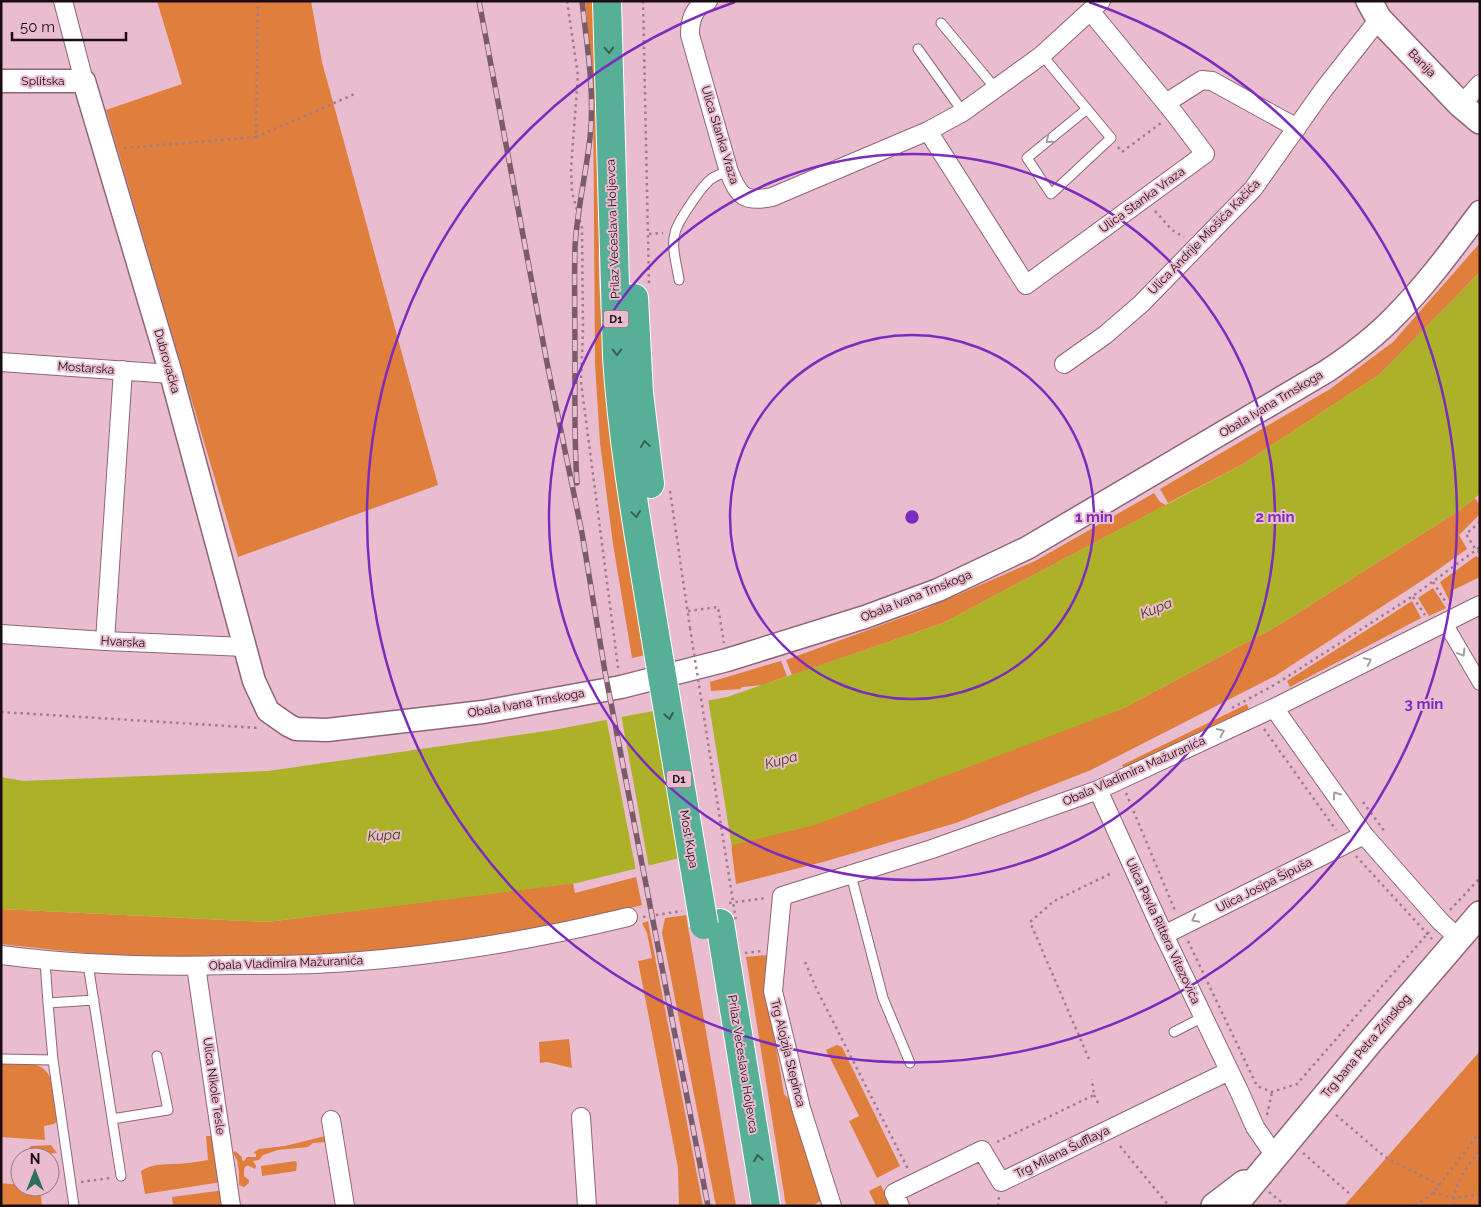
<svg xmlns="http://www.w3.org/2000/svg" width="1481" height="1207" font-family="Raleway,sans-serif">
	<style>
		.green { fill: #e07e3c }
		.water { fill: #acb128 }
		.pier { fill: #eabccf }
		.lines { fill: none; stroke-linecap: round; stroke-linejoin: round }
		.service-casing { stroke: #8f6577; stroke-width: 11 }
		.pedestrian-casing { stroke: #8f6577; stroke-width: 16 }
		.minor-casing { stroke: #8f6577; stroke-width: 20 }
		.tertiary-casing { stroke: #8f6577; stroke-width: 25 }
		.secondary-casing { stroke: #8f6577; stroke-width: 28 }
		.trunk-casing { stroke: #fff; stroke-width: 30 }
		.path { stroke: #a07d8c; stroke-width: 2.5; stroke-dasharray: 2.5 4; stroke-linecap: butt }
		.service { stroke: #fff; stroke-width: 9 }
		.pedestrian { stroke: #fff; stroke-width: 14 }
		.minor { stroke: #fff; stroke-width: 18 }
		.tertiary { stroke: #fff; stroke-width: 22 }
		.secondary { stroke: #fff; stroke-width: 25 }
		.trunk { stroke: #58af98; stroke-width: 28 }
		.rail-casing { stroke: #795c69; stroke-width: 5.5 }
		.rail { stroke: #eabccf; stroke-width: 4; stroke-dasharray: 11; stroke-linecap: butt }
		.trunk-bridge-casing { stroke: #fff; stroke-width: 30; stroke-linecap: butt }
		.path-bridge { stroke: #a07d8c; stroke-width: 2.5; stroke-dasharray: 2.5 4; stroke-linecap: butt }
		.trunk-bridge { stroke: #58af98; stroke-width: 28 }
		.oneway { stroke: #3a5e56 }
		.oneway2 { stroke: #a49ea1 }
		.ring { fill: none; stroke: #7b2cbf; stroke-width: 2.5 }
		.labels { text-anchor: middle; stroke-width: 4; stroke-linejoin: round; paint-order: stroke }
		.shield { fill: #eabccf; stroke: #59414b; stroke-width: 1 }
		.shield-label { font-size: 11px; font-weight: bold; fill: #1b0c13 }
		.street-label { font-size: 12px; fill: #1b0c13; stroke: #eabccf }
		.water-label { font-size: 14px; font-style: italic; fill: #3b3d06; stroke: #eabccf }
		.centre { fill: #7b2cbf; stroke: #eabccf; stroke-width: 2.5 }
		.ring-label { font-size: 15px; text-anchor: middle; font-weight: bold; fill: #7b2cbf; stroke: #eabccf; stroke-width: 4; stroke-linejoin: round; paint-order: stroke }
	</style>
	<rect width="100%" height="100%" fill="#eabccf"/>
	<path class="green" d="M157,1H311L322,62L438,485L238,557L106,110L182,84Z
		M585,1H598L600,228C595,293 606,357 614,421C625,499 635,577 646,655L632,658L613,544L600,443L595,364L593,83Z
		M1480,243V272L1380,374L1243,464L1168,503L1160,489L1330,389L1393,342Z
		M1154,493L1160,502L1166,505L943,623L792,675L786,660L920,611L1035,561Z
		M1475,498L1480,505V514L1459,535L1467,549L1429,576L1275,676L1091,770L956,823L823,862L736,884L731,844L1122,709L1279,625L1457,512Z
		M1476,556L1480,558V577L1453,590L1450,602L1440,582Z
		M1433,588L1446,608L1429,616L1418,598Z
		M1412,601L1421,618L1290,687L1287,681Z
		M781,661L787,676L763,685L742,687L740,689L711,691L710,682Z
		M1247,704L1249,710L1125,771L1122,765Z
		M636,877L642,905C620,910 598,916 576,921C433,951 286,961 140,956C94,955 47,949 1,944V909L267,922L573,883L575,893Z
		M686,915L736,1206H716L662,933L665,918Z
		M648,921L703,1206H679L678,1168L638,961L652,958L647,933L642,923Z
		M768,955L766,988L784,1094L795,1105L820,1191V1201L813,1206H786L746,957Z
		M569,1039L572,1068L547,1062L540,1063L539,1042Z
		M837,1045L842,1047L900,1166L877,1178L849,1121L859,1116L826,1050Z
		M1480,1051V1206H1344Z
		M1,1062C30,1063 50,1059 54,1093C56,1102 58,1112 57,1121L54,1124L44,1126L45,1140L1,1137Z
		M210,1119L221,1182L145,1194L141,1171C153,1164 158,1165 172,1164C184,1164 196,1162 208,1160L206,1136H211Z
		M325,1136L328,1137V1140L326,1142L313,1143L308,1147L278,1150L263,1155L259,1160L253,1161L256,1166L255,1169L249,1166H246L244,1169V1176L249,1180V1183L244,1187L239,1185V1172L237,1160L233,1153L235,1151L242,1157V1160L244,1161L247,1157H256V1154L253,1153L259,1149L285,1146Z
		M51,1145L57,1153L37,1155V1157H28L29,1148L31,1146Z
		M295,1161L297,1163L296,1171L262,1176L261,1166Z
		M1,1183L20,1185V1187H40L42,1206H1Z
		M881,1185L891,1206H876L869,1191Z
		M224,1190L226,1206H173L172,1197Z"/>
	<path class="water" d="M1480,272V494L1457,512L1279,625L1122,709L815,825L577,883L267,922L1,909V777L23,781L268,771L553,730L727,697L943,623L1243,464L1380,374Z"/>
	<path class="pier" d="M708,698L732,848L680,861L656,708Z
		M621,714L649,868L636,871L606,717Z"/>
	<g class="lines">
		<defs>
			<path id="service" d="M941,23L996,89
				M918,49L963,112
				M1042,55L1111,138L1051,194L1027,158L1087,109
				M679,280C677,265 671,248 675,233C677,222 702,186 711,179C717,175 723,173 729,172
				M851,875L883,998L910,1063
				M45,961L48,1003L94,1000
				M88,964L121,1176
				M48,1003L53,1060L74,1206
				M1174,1032L1203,1017
				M1,1059L53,1060
				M112,1119L168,1110L157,1056"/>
			<path id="pedestrian" d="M1445,623L1480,683"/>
			<path id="minor" d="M63,1L84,81
				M708,1C693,8 690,20 690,35L729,172C739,196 744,203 772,197L928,131
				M1091,12L1174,113L1205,154L1026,285L928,131L963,112L1042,55L1101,1
				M1166,103L1202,80L1212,81L1297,128
				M1461,105L1480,84
				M1,362L171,374
				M1064,364L1105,335L1141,304L1253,189L1324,89L1379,19
				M1,634L105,641L245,647
				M105,641L123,370
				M1274,708L1364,835L1440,921L1458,938
				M1098,790L1164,935L1240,1093L1255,1127L1275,1156
				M1164,935L1364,835
				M1,955C78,965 154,967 231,965C259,965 287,965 314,964C420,959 525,942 628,917
				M196,966L231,1206
				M581,1117L587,1206
				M331,1120L345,1206
				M832,1206L801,1108L773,991L782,896L932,849L1098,790L1274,708L1480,605
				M900,1206L894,1193L982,1150L1001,1182L1229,1071"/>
			<path id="tertiary" d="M1,81H84L171,374L254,681L268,711L288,725L296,729L327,730L483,712L621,687L727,660L865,617L938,590L1027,548L1327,371C1351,355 1375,337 1395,316C1427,284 1453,248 1480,212"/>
			<path id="secondary" d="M1369,1L1379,19L1461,105L1480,121
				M1214,1206L1244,1183
				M1234,1206L1370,1042L1480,914"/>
			<path id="trunk" d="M607,1L617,357C623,450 640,542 655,634
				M634,298L639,393L650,484
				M720,923L766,1206"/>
		</defs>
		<use href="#service" class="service-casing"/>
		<use href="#pedestrian" class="pedestrian-casing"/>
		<use href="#minor" class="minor-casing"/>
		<use href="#tertiary" class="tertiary-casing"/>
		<use href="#secondary" class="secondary-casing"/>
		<use href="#trunk" class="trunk-casing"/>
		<path class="path" d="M567,1L578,75L571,169L572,192L582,228L583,329L581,382L618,667L621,666
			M643,1L649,284
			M256,137L357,93
			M1118,147L1122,152L1161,123
			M124,148L256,137L258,1
			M1155,211L1172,230L1184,237
			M649,234L663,233
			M670,491L690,628
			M1480,522L1466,534L1476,550L1480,552
			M1433,582L1447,604
			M1413,597L1425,615
			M688,611L718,607L724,643
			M1232,708L1276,684L1413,596L1480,547
			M1,712L260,728
			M1264,729L1336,830
			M1126,793L1176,913
			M1363,802L1385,832
			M1356,856L1432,939
			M729,903L766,898
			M1450,910L1480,878
			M643,917L682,911
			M1188,941L1257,1086L1272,1092L1297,1084L1429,932
			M745,953L762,951
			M805,962L817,990L908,1169
			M1089,1059L1030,922L1054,901L1110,874
			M1094,1095L1099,1105
			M1267,1115L1272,1092
			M1336,1115L1385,1157L1439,1185
			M997,1142L1094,1095L1092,1079
			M1120,1146L1169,1206
			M1303,1153L1351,1195
			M81,1182L110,1178
			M1269,1192L1286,1206
			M1433,1193L1454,1198L1480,1194
			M998,1206L999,1197
			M1415,1206L1433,1193L1480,1132
			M1454,1206C1453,1183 1467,1167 1480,1150"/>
		<use href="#service" class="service"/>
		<use href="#pedestrian" class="pedestrian"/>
		<use href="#minor" class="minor"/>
		<use href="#tertiary" class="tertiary"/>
		<use href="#secondary" class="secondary"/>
		<use href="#trunk" class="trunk"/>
		<defs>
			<path id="rail" d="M479,1L548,368L582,533L605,672L708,1206
				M577,483C574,440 575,397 575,354C575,318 574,282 575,247C577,210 586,174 590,138C595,92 587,46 582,1"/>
		</defs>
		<use href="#rail" class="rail-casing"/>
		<use href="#rail" class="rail"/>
		<defs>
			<path id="trunk-bridge" d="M655,634L704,925"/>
		</defs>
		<use href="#trunk-bridge" class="trunk-bridge-casing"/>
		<path class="path-bridge" d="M690,628L736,921"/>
		<use href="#trunk-bridge" class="trunk-bridge"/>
	</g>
	<defs><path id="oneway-chevron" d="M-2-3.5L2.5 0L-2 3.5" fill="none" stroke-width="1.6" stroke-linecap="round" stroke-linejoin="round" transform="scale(1.25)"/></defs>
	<g class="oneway">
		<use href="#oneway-chevron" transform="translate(609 50) rotate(88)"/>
		<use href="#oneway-chevron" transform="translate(617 352) rotate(88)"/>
		<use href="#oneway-chevron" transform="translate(645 444) rotate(-98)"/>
		<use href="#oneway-chevron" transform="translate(636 514) rotate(82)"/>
		<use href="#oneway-chevron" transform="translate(669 716) rotate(80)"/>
		<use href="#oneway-chevron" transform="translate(758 1158) rotate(-99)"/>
	</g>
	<g class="oneway2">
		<use href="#oneway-chevron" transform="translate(1049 140) rotate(141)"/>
		<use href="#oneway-chevron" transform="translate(1462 653) rotate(59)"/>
		<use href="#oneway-chevron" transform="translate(1368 661) rotate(-26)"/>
		<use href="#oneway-chevron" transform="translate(1221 732) rotate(-25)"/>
		<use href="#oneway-chevron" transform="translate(1336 795) rotate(-126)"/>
		<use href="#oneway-chevron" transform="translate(1195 919) rotate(153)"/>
	</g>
	<g class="ring">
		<circle cx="912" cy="517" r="182"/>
		<circle cx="912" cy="517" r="363"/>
		<path d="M1089 2A545 545 0 1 1 735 2"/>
	</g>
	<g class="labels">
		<g class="shield">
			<rect x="603.5" y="310.5" width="25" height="17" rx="4"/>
			<rect x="666.5" y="770.5" width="25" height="17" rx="4"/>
		</g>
		<g class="shield-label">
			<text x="616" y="323">D1</text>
			<text x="679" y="783">D1</text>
		</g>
		<g class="street-label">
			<text transform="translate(1422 63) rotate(46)" y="4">Banija</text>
			<text x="43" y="85">Splitska</text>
			<text transform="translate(720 135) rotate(73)" y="4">Ulica Stanka Vraza</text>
			<text transform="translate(1142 200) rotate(-36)" y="4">Ulica Stanka Vraza</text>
			<text transform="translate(613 229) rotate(-92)" y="4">Prilaz Većeslava Holjevca</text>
			<text transform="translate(1204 237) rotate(-46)" y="4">Ulica Andrije Miošića Kačića</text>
			<text transform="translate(167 361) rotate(74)" y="4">Dubrovačka</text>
			<text transform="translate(86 368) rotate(4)" y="4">Mostarska</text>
			<text transform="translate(1271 404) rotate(-31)" y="4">Obala Ivana Trnskoga</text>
			<text transform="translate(916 596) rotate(-22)" y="4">Obala Ivana Trnskoga</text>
			<text transform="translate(123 642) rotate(3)" y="4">Hvarska</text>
			<text transform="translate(526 703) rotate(-10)" y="4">Obala Ivana Trnskoga</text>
			<text transform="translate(1134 771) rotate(-24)" y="4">Obala Vladimira Mažuranića</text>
			<text transform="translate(689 839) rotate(80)" y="4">Most Kupa</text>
			<text transform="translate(1264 885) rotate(-27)" y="4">Ulica Josipa Šipuša</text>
			<text transform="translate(1163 931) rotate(65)" y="4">Ulica Pavla Rittera Vitezovića</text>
			<text transform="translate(286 963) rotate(-2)" y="4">Obala Vladimira Mažuranića</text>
			<text transform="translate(1366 1046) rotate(-50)" y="4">Trg bana Petra Zrinskog</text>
			<text transform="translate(788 1053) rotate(76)" y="4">Trg Alojzija Stepinca</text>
			<text transform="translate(743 1064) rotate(81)" y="4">Prilaz Većeslava Holjevca</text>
			<text transform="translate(214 1086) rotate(82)" y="4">Ulica Nikole Tesle</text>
			<text transform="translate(1062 1152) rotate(-26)" y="4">Trg Milana Šufflaya</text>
		</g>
		<g class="water-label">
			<text transform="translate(1156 608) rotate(-22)" y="5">Kupa</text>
			<text transform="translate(781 760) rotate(-15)" y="5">Kupa</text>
			<text transform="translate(384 835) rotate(-3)" y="5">Kupa</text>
		</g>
	</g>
	<circle cx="912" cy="517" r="8" class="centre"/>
	<g class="ring-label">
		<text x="1094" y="522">1 min</text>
		<text x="1275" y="522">2 min</text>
		<text x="1424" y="709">3 min</text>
	</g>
	<rect width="1481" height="1207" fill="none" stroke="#1b0c13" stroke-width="5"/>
	<g transform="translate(35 1172)"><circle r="24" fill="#eabccf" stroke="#977684"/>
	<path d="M0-4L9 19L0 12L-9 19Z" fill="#2e6e5c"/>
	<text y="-8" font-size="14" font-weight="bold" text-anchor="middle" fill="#1b0c13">N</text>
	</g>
	<path d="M12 32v8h114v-8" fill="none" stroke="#1b0c13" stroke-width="2.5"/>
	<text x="20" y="32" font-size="15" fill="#1b0c13" stroke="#eabccf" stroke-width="4" paint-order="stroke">50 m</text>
</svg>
